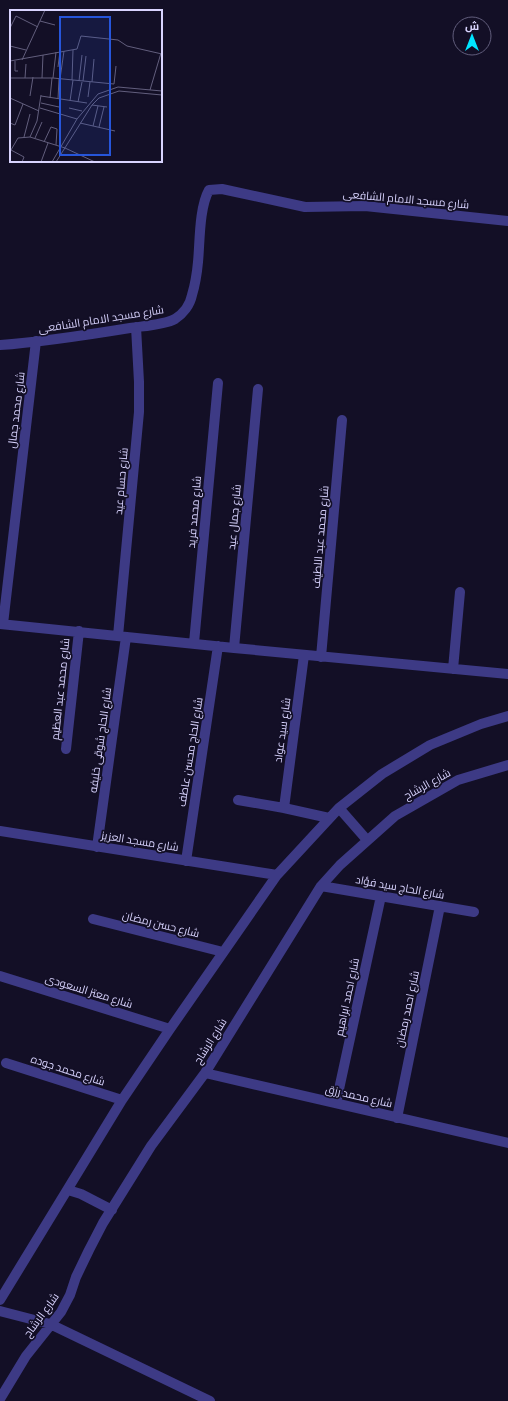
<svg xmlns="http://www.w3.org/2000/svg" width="508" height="1401" font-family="'PT Sans Narrow',Cairo,sans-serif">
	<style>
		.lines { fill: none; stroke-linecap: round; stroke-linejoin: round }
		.minor { stroke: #3d3a85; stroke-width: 10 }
		.labels { text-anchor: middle; stroke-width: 3.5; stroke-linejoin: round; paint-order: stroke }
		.street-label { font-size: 11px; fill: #d9d4ff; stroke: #130f26 }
		.inset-road { fill: none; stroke: #625e7d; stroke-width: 1 }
		.view { fill: #2655da; fill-opacity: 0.15; stroke: #2655da; stroke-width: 2 }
		.inset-edge { fill: none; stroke: #d9d4ff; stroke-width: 2 }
	</style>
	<rect width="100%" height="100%" fill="#130f26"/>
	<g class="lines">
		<path class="minor" d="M0,345C44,342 87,335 130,328C143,326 164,325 175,319C183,314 190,305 192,295C195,285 197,273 198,262C200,242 199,208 209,190L222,189L305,207L365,206L508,221
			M0,624L234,648L508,674
			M3,624L36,341
			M118,636L139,412V382L136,327
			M194,643L218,383
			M234,648L258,389
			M321,657L342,420
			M453,669L460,592
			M66,749L79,631
			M238,800L284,808L329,818
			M284,808L304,655
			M339,808L367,840
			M0,831L277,875
			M97,847L126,637
			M186,861L218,646
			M321,886L474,912
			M93,919L223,952
			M0,976L170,1029
			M6,1063L122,1100
			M205,1073L508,1143
			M336,1103L381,896
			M397,1118L440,906
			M68,1190L81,1194L112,1210
			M0,1300L122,1100L170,1029L277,875L339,808L382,774L430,745L481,724L508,716
			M0,1311L50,1324L210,1401
			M0,1399L26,1356L61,1312L70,1295L76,1277L89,1250L103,1223L151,1146L205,1073L321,886L340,865L395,816L458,780L508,765"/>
	</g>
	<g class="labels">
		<g class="street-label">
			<text transform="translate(406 199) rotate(5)" y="4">شارع مسجد الامام الشافعى</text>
			<text transform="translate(101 319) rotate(-9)" y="4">شارع مسجد الامام الشافعى</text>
			<text transform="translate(16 410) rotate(-83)" y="4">شارع محمد جمال</text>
			<text transform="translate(121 481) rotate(-85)" y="4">شارع حسام عيد</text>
			<text transform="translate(194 512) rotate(-85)" y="4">شارع محمد فريد</text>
			<text transform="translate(234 517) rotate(-85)" y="4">شارع جمال عيد</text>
			<text transform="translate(320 537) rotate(-85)" y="4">شارع محمد عبد اللطيف</text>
			<text transform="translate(60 689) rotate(-84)" y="4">شارع محمد عبد العظيم</text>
			<text transform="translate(282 730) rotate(-82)" y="4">شارع سيد عواد</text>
			<text transform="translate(100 740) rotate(-82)" y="4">شارع الحاج شوقى خليفه</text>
			<text transform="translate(190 752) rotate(-81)" y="4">شارع الحاج محسن عاطف</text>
			<text transform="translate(427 784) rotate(-29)" y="4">شارع الرشاح</text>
			<text transform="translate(140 841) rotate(9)" y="4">شارع مسجد العزيز</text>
			<text transform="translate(400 887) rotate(10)" y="4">شارع الحاج سيد فؤاد</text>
			<text transform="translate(161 924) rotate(14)" y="4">شارع حسن رمضان</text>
			<text transform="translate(89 991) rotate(17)" y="4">شارع معتز السعودى</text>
			<text transform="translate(347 997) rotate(-78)" y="4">شارع احمد ابراهيم</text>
			<text transform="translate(407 1009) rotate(-78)" y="4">شارع احمد رمضان</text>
			<text transform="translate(210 1041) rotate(-58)" y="4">شارع الرشاح</text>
			<text transform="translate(68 1070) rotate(18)" y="4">شارع محمد جوده</text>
			<text transform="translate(359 1096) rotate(13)" y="4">شارع محمد رزق</text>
			<text transform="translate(41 1315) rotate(-54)" y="4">شارع الرشاح</text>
		</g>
	</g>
	<g transform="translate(10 10)">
		<rect width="152" height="152" fill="#130f26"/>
		<path class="inset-road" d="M30,11L45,15M0,18L6,6L28,17M0,36L16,40M12,50L35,0M0,51L67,39L71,26L108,30L117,36L152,44M5,51V61H8M48,57L50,41M0,68H43L104,74M15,68L16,54M32,68L33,45M43,68L46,42M50,69L54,41M62,70L63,40M69,71L72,45M73,71L76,46M82,72L84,49M104,74L106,56M140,80L151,43M20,86L23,67M31,86L77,93M78,87L80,72M0,88L29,101M40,88L42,68M48,89L49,69M60,91L63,70M68,92L72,72M31,93L49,97M82,95L97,97M30,98L67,109M59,98L72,101M0,113L5,115L13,94M70,113L105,121M83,116L88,96M89,117L94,97M14,127L20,104M20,127L27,111L31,85M25,128L32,112M34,132L41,117L47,119L46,135M1,140L8,128L20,127L55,138L85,152M1,140L14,147L12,152M31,152L38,133M42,152L67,109L88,84L108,77L152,81M46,152L82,95L89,88L109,81L152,85"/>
		<path class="view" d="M50,7H100V145H50Z"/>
		<rect width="152" height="152" class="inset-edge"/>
	</g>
	<g transform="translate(472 36)"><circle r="19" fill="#130f26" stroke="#625e7d"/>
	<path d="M0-3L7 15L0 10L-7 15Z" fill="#00e5ff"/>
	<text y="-6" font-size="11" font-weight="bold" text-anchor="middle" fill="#d9d4ff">ش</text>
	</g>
</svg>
